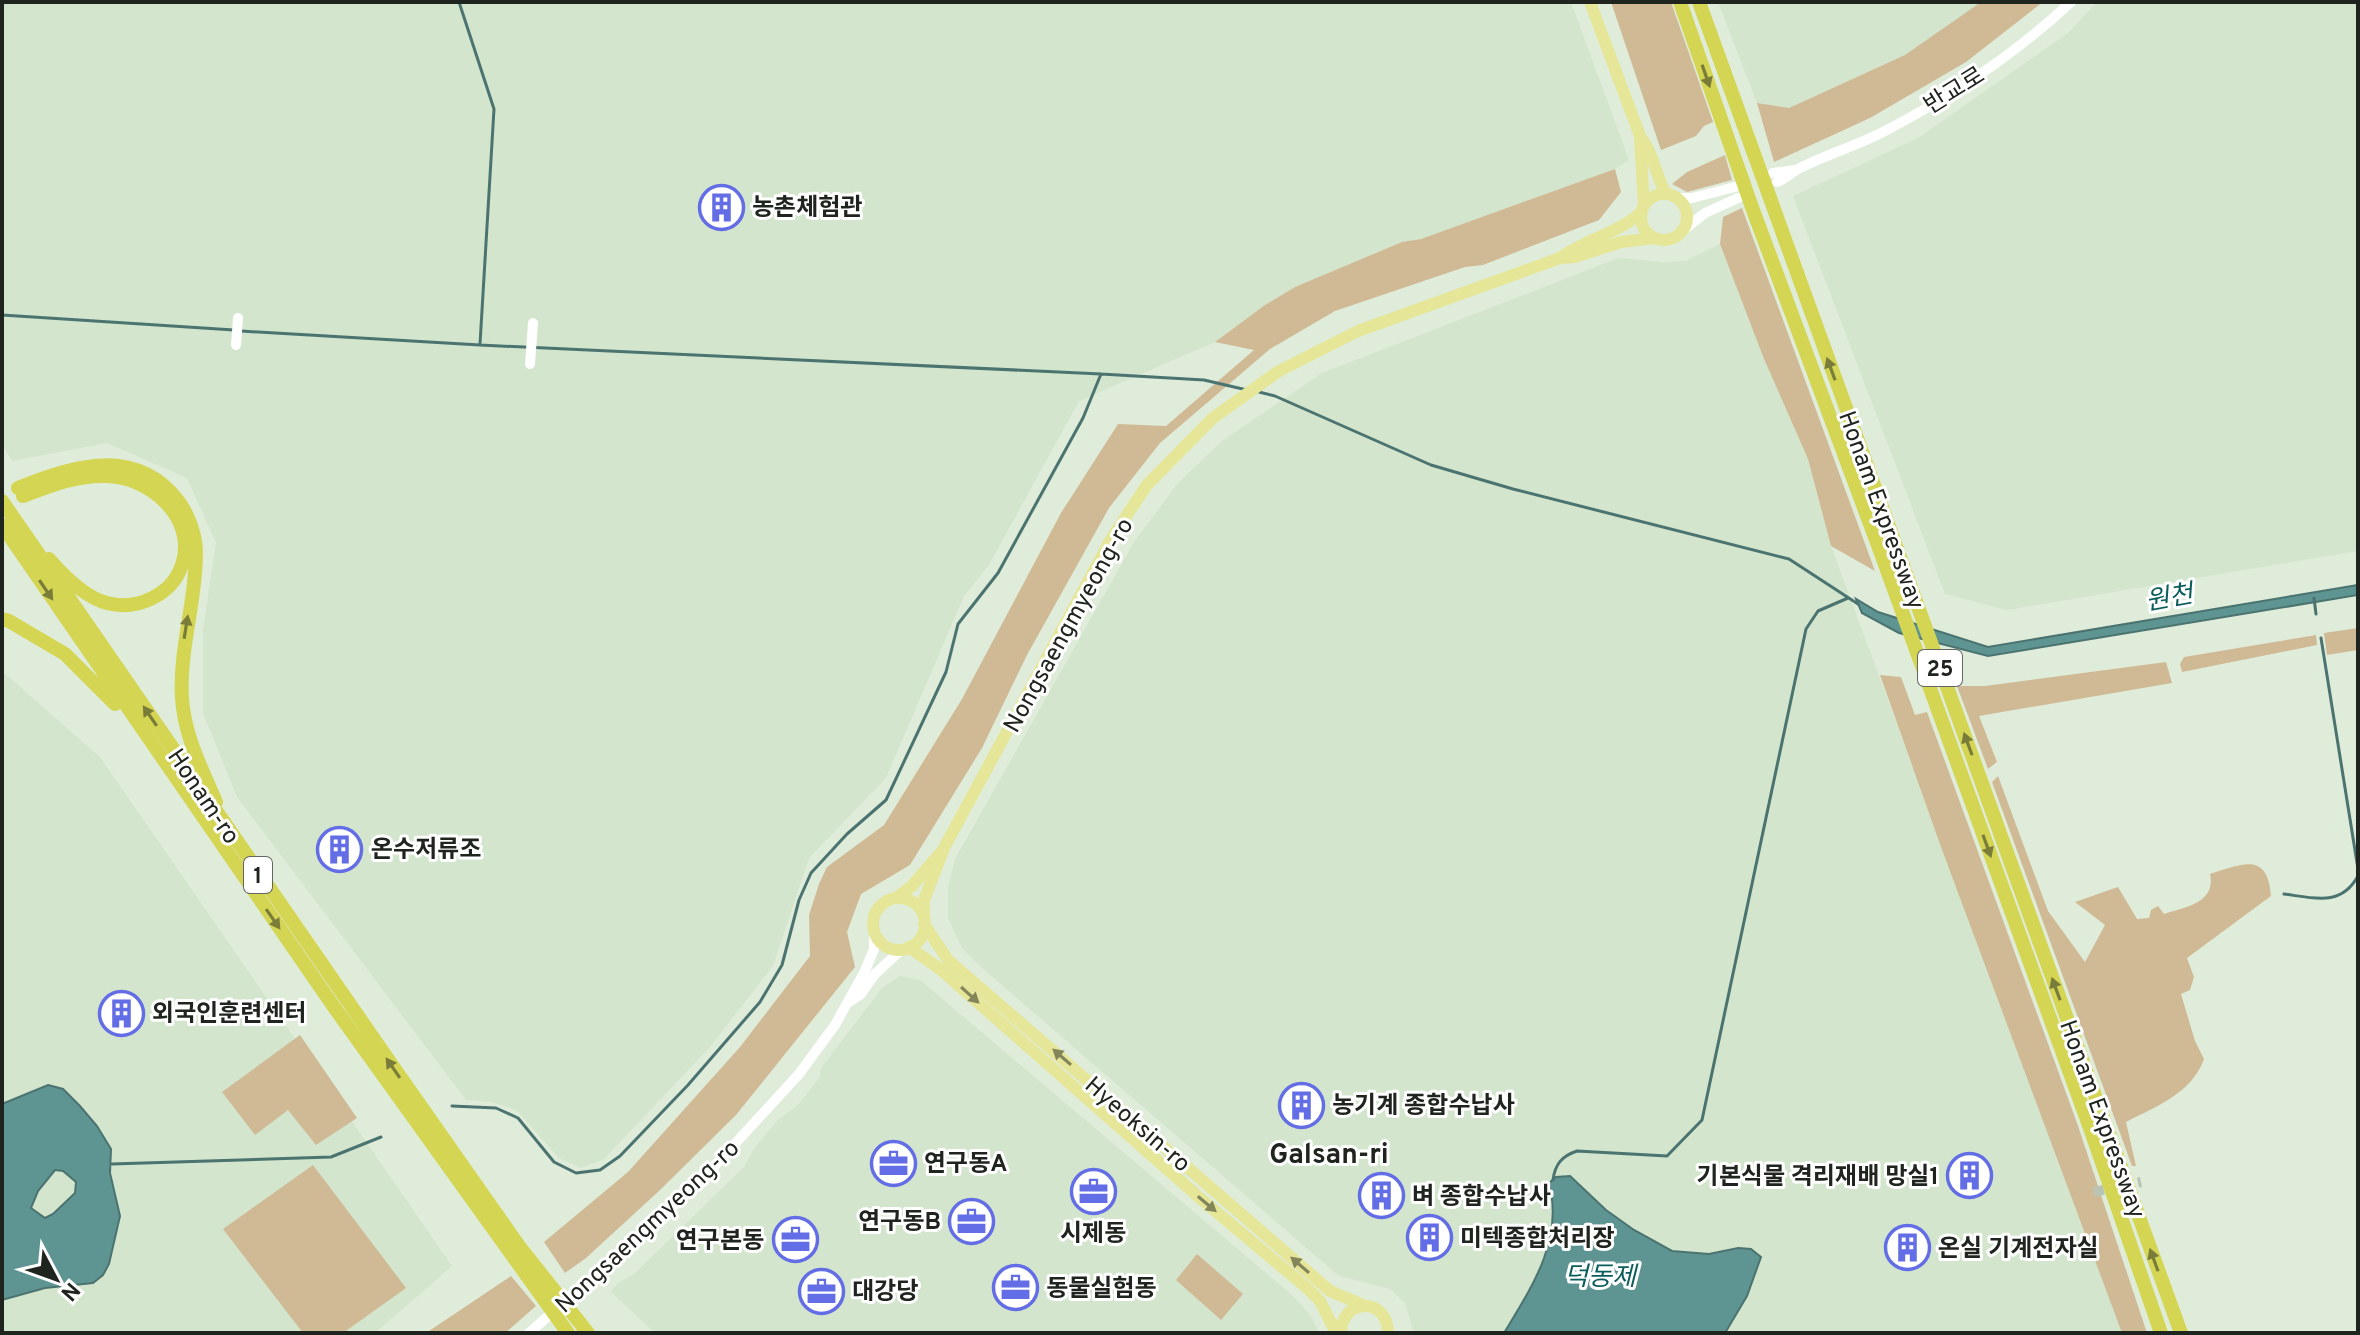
<svg xmlns="http://www.w3.org/2000/svg" width="2360" height="1335" font-family="Overpass,'Noto Sans KR',sans-serif">
	<style>
		.built { fill: #d3e5cc }
		.green { fill: #d0ba95 }
		.water { fill: #5e9593; stroke: #4b7370; stroke-width: 2; fill-rule: evenodd }
		.lines { fill: none; stroke-linecap: round; stroke-linejoin: round }
		.stream { stroke: #4b7370; stroke-width: 3 }
		.minor-tunnel { stroke: #b9c4b4; stroke-width: 10; stroke-dasharray: 10 5; stroke-linecap: butt }
		.minor { stroke: #fff; stroke-width: 10 }
		.major { stroke: #e6e698; stroke-width: 12 }
		.highway { stroke: #d5d554; stroke-width: 14 }
		.oneway { fill: #7a7c39 }
		.oneway2 { fill: #83855b }
		.labels { text-anchor: middle; stroke-width: 6; stroke-linejoin: round; paint-order: stroke }
		.shield { fill: #fff; stroke: #636662; stroke-width: 2 }
		.shield-label { font-size: 22px; font-weight: bold; fill: #20241e }
		.street-label { font-size: 24px; fill: #20241e; stroke: #fff }
		.poi-label { font-size: 24px; font-weight: bold; fill: #20241e; stroke: #fff; text-anchor: start }
		.water-label { font-size: 26px; font-style: italic; fill: #0b5d5b; stroke: #fff }
		.quarter-label { font-size: 28px; font-weight: bold; fill: #20241e; stroke: #fff }
	</style>
	<rect width="100%" height="100%" fill="#dfecda"/>
	<path class="built" d="M2,2H1571L1629,160L1615,169L1421,239L1402,242L1295,287L1265,305L1215,342L1079,401L989,565L964,596L886,778L809,858L773,966L710,1047L604,1159L581,1168L559,1158L516,1110L491,1102L466,1100L237,797L203,713V629L216,543L187,478L107,443L12,461L2,444Z
		M1718,2H1981L1905,55L1789,108L1757,103Z
		M2097,2H2358V551L2007,610L1945,594L1793,196L1918,138L2068,33Z
		M1720,244L1764,359L1808,459L1831,546L2122,1333H1414L1405,1303L1390,1289L1339,1276L982,968L962,948L948,918V887L955,859L1134,542L1177,484L1222,441L1322,373L1619,258L1663,262L1685,261Z
		M2,671L100,757L452,1266L375,1333H2Z
		M900,976L920,980L1292,1295L1312,1317L1319,1333H655L611,1292L618,1283L634,1274L744,1167L755,1147L778,1120L798,1105L820,1077L821,1068L882,988Z"/>
	<path class="green" d="M1611,2H1671L1713,122L1704,126L1696,136L1661,150Z
		M1981,2H2043L1966,62L1870,118L1774,162L1757,103L1789,108L1905,55Z
		M1725,155L1732,180L1687,192L1672,184L1687,172Z
		M1615,169L1621,192L1599,220L1483,265L1465,267L1335,311L1270,349L1160,443L1109,508L1027,655L982,748L910,865L861,894L847,932L855,967L736,1115L659,1191L586,1258L565,1273L544,1242L628,1172L740,1047L810,956L809,915L819,884L827,867L884,825L962,699L1061,513L1118,424L1166,426L1254,350L1215,342L1265,305L1295,287L1402,242L1421,239Z
		M1742,208L1875,571L1831,546L1808,459L1764,359L1720,244L1723,217Z
		M2358,628V650L2327,655L2324,633Z
		M2316,635L2317,645L2182,672L2180,664L2184,657Z
		M2166,662L2172,683L1979,716L1997,762L1988,769L1957,686H1985Z
		M1880,675L1901,677L1915,715L1927,712L2077,1123L2147,1333H2122L1941,847Z
		M1998,776L2048,911L2085,962L2105,925L2075,902L2118,887L2137,919L2149,918L2151,910L2158,906L2164,914C2186,907 2216,903 2210,874C2241,864 2268,851 2271,896L2187,958L2194,977L2190,990L2181,994L2195,1041L2204,1059C2192,1093 2157,1106 2126,1122L2136,1166H2132L1992,782Z
		M300,1035L357,1118L316,1145L288,1110L255,1135L222,1092Z
		M313,1165L406,1288L343,1333H303L223,1229Z
		M1197,1254L1243,1294L1221,1320L1176,1280Z
		M511,1276L536,1306L505,1333H426Z"/>
	<path class="water" d="M2358,585V595L1988,656L1899,633L1862,613L1856,599L1878,612L1988,647Z
		M48,1085L63,1089L80,1106L97,1126L111,1149L110,1173L120,1216L109,1264L103,1275L93,1283L45,1288L2,1300V1104ZM55,1170L63,1171L76,1182L75,1193L53,1214L45,1218L31,1208L38,1191Z
		M1570,1176L1606,1210L1634,1230L1672,1251L1709,1254L1738,1248L1751,1249L1761,1257L1747,1296L1725,1333H1504C1532,1287 1564,1239 1549,1183L1556,1177Z"/>
	<g class="lines">
		<path class="stream" d="M459,2L494,109L480,344
			M2,315L234,330
			M241,331L480,345L1101,374L1204,380L1247,390
			M1259,392L1275,396L1431,465L1513,489L1789,559L1858,604
			M2314,598L2316,614
			M2321,638L2358,869
			M2284,894C2314,898 2341,907 2358,876
			M452,1106L496,1108L518,1118L554,1162L576,1173L600,1170L620,1156L688,1085L760,1002L782,965L799,900L811,873L847,834L886,800L946,672L958,624L998,573L1083,418L1101,374
			M112,1164L331,1157L381,1137
			M1553,1180C1555,1164 1562,1156 1577,1151L1667,1156L1702,1120L1806,629L1818,611L1848,598"/>
		<path class="minor-tunnel" d="M2094,1192L2141,1182"/>
		<path class="minor" d="M1773,173L1795,170
			M1777,182C1785,179 1791,173 1798,169C1825,155 1856,146 1883,132C1951,97 2015,54 2071,2
			M1676,198H1692L1735,187
			M1681,232L1705,213L1738,198
			M236,345L238,318
			M530,364L533,323
			M849,1002L861,994L875,974L902,949
			M529,1333L697,1185L799,1074L835,1025L865,971L874,949V930"/>
		<path class="major" d="M1590,2L1640,136C1653,152 1656,176 1666,194
			M1640,139L1644,206
			M1641 217a23 23 0 1 1 46 0a23 23 0 1 1-46 0Z
			M1560,258L1575,257L1621,242L1655,238
			M896,898L912,886L942,851
			M873 924a26 26 0 1 1 52 0a26 26 0 1 1-52 0Z
			M924,918V900L944,848L1111,539L1147,485L1213,418L1279,371L1358,331L1560,258C1586,239 1618,234 1641,212
			M924,924L948,960L1330,1291L1365,1306
			M909,947L940,969L1201,1199L1307,1288L1320,1301L1336,1333
			M1341,1333C1341,1298 1388,1296 1388,1333"/>
		<path class="highway" d="M1680,2L1753,210L1879,548L2090,1128L2161,1333
			M1699,2L2181,1333
			M18,488C73,465 137,446 179,502C189,516 196,536 196,553C196,602 179,649 182,698C184,735 202,769 216,802
			M23,496C50,486 76,475 106,476C149,476 198,518 182,565C172,595 137,611 107,603C86,598 63,575 49,559
			M2,501L394,1068L519,1246L588,1333
			M2,525L334,1007L568,1333
			M2,619L9,621L65,654L115,704"/>
	</g>
	<defs><path id="oneway-solid" d="M-6-.8H1V-3.2L6.5 0L1 3.2V.8H-6Z" transform="scale(2)"/></defs>
	<g class="oneway">
		<use href="#oneway-solid" transform="translate(1706 76) rotate(71)"/>
		<use href="#oneway-solid" transform="translate(1831 369) rotate(-110)"/>
		<use href="#oneway-solid" transform="translate(46 590) rotate(56)"/>
		<use href="#oneway-solid" transform="translate(186 627) rotate(-81)"/>
		<use href="#oneway-solid" transform="translate(150 716) rotate(-124)"/>
		<use href="#oneway-solid" transform="translate(1968 744) rotate(-110)"/>
		<use href="#oneway-solid" transform="translate(1987 846) rotate(70)"/>
		<use href="#oneway-solid" transform="translate(273 919) rotate(55)"/>
		<use href="#oneway-solid" transform="translate(2056 989) rotate(-110)"/>
		<use href="#oneway-solid" transform="translate(393 1068) rotate(-125)"/>
		<use href="#oneway-solid" transform="translate(2154 1260) rotate(-110)"/>
	</g>
	<g class="oneway2">
		<use href="#oneway-solid" transform="translate(970 995) rotate(42)"/>
		<use href="#oneway-solid" transform="translate(1062 1057) rotate(-139)"/>
		<use href="#oneway-solid" transform="translate(1207 1204) rotate(40)"/>
		<use href="#oneway-solid" transform="translate(1300 1265) rotate(-139)"/>
	</g>
	<defs>
		<symbol id="building-ring" viewBox="-11 -11 22 22"><circle r="9.5" fill="#fff" stroke="#636de6" stroke-width="1.5"/><path d="M-4-6H4V6H1V3H-1V6H-4ZM-2.5-4.3h1.7v1.8h-1.7ZM.8-4.3h1.7v1.8H.8ZM-2.5-1h1.7V.8h-1.7ZM.8-1h1.7V.8H.8Z" fill="#636de6"/></symbol>
		<symbol id="office-ring" viewBox="-11 -11 22 22"><circle r="9.5" fill="#fff" stroke="#636de6" stroke-width="1.5"/><path d="M-6-3h4V-5.5h4V-3h4V5H-6ZM-1-4.5V-3h2v-1.5ZM-6 0V1H6V0Z" fill="#636de6"/></symbol>
	</defs>
	<g fill-rule="evenodd">
		<use href="#building-ring" x="696" y="182" width="51" height="51"/>
		<use href="#building-ring" x="314" y="824" width="51" height="51"/>
		<use href="#building-ring" x="96" y="988" width="51" height="51"/>
		<use href="#building-ring" x="1276" y="1080" width="51" height="51"/>
		<use href="#office-ring" x="868" y="1138" width="51" height="51"/>
		<use href="#building-ring" x="1944" y="1150" width="51" height="51"/>
		<use href="#office-ring" x="1068" y="1166" width="51" height="51"/>
		<use href="#building-ring" x="1356" y="1170" width="51" height="51"/>
		<use href="#office-ring" x="946" y="1196" width="51" height="51"/>
		<use href="#building-ring" x="1404" y="1212" width="51" height="51"/>
		<use href="#office-ring" x="770" y="1214" width="51" height="51"/>
		<use href="#building-ring" x="1882" y="1222" width="51" height="51"/>
		<use href="#office-ring" x="990" y="1262" width="51" height="51"/>
		<use href="#office-ring" x="796" y="1266" width="51" height="51"/>
	</g>
	<g class="labels">
		<g class="shield">
			<rect x="1918" y="650" width="44" height="36" rx="6"/>
			<rect x="244" y="857" width="28" height="36" rx="6"/>
		</g>
		<g class="shield-label">
			<text x="1940" y="676">25</text>
			<text x="258" y="883">1</text>
		</g>
		<g class="street-label">
			<text transform="translate(1954 90) rotate(-32)" y="8">반교로</text>
			<text transform="translate(1882 510) rotate(70)" y="8">Honam Expressway</text>
			<text transform="translate(1068 625) rotate(-61)" y="8">Nongsaengmyeong-ro</text>
			<text transform="translate(204 796) rotate(56)" y="8">Honam-ro</text>
			<text transform="translate(2103 1119) rotate(70)" y="8">Honam Expressway</text>
			<text transform="translate(1138 1124) rotate(41)" y="8">Hyeoksin-ro</text>
			<text transform="translate(647 1226) rotate(-43)" y="8">Nongsaengmyeong-ro</text>
		</g>
		<g class="poi-label">
			<text x="752" y="215">농촌체험관</text>
			<text x="371" y="857">온수저류조</text>
			<text x="152" y="1021">외국인훈련센터</text>
			<text x="1332" y="1113">농기계 종합수납사</text>
			<text x="924" y="1171">연구동A</text>
			<text x="1939" y="1184" text-anchor="end">기본식물 격리재배 망실1</text>
			<text x="1412" y="1204">벼 종합수납사</text>
			<text x="941" y="1229" text-anchor="end">연구동B</text>
			<text x="1093" y="1241" text-anchor="middle">시제동</text>
			<text x="1460" y="1246">미텍종합처리장</text>
			<text x="764" y="1248" text-anchor="end">연구본동</text>
			<text x="1938" y="1256">온실 기계전자실</text>
			<text x="1046" y="1296">동물실험동</text>
			<text x="852" y="1299">대강당</text>
		</g>
		<g class="water-label">
			<text transform="translate(2169 597) rotate(-10)" y="9">원천</text>
			<text x="1600" y="1285">덕동제</text>
		</g>
		<g class="quarter-label">
			<text x="1329" y="1163">Galsan-ri</text>
		</g>
	</g>
	<rect width="2360" height="1335" fill="none" stroke="#20241e" stroke-width="8"/>
	<g transform="translate(56 1279) rotate(131)" stroke="#ffffff" stroke-width="6" paint-order="stroke">
	<path d="M0-6L14 30L0 20L-14 30Z" fill="#20241e"/>
	<text y="-12" font-size="22" font-weight="bold" text-anchor="middle" fill="#20241e">N</text>
	</g>
</svg>
